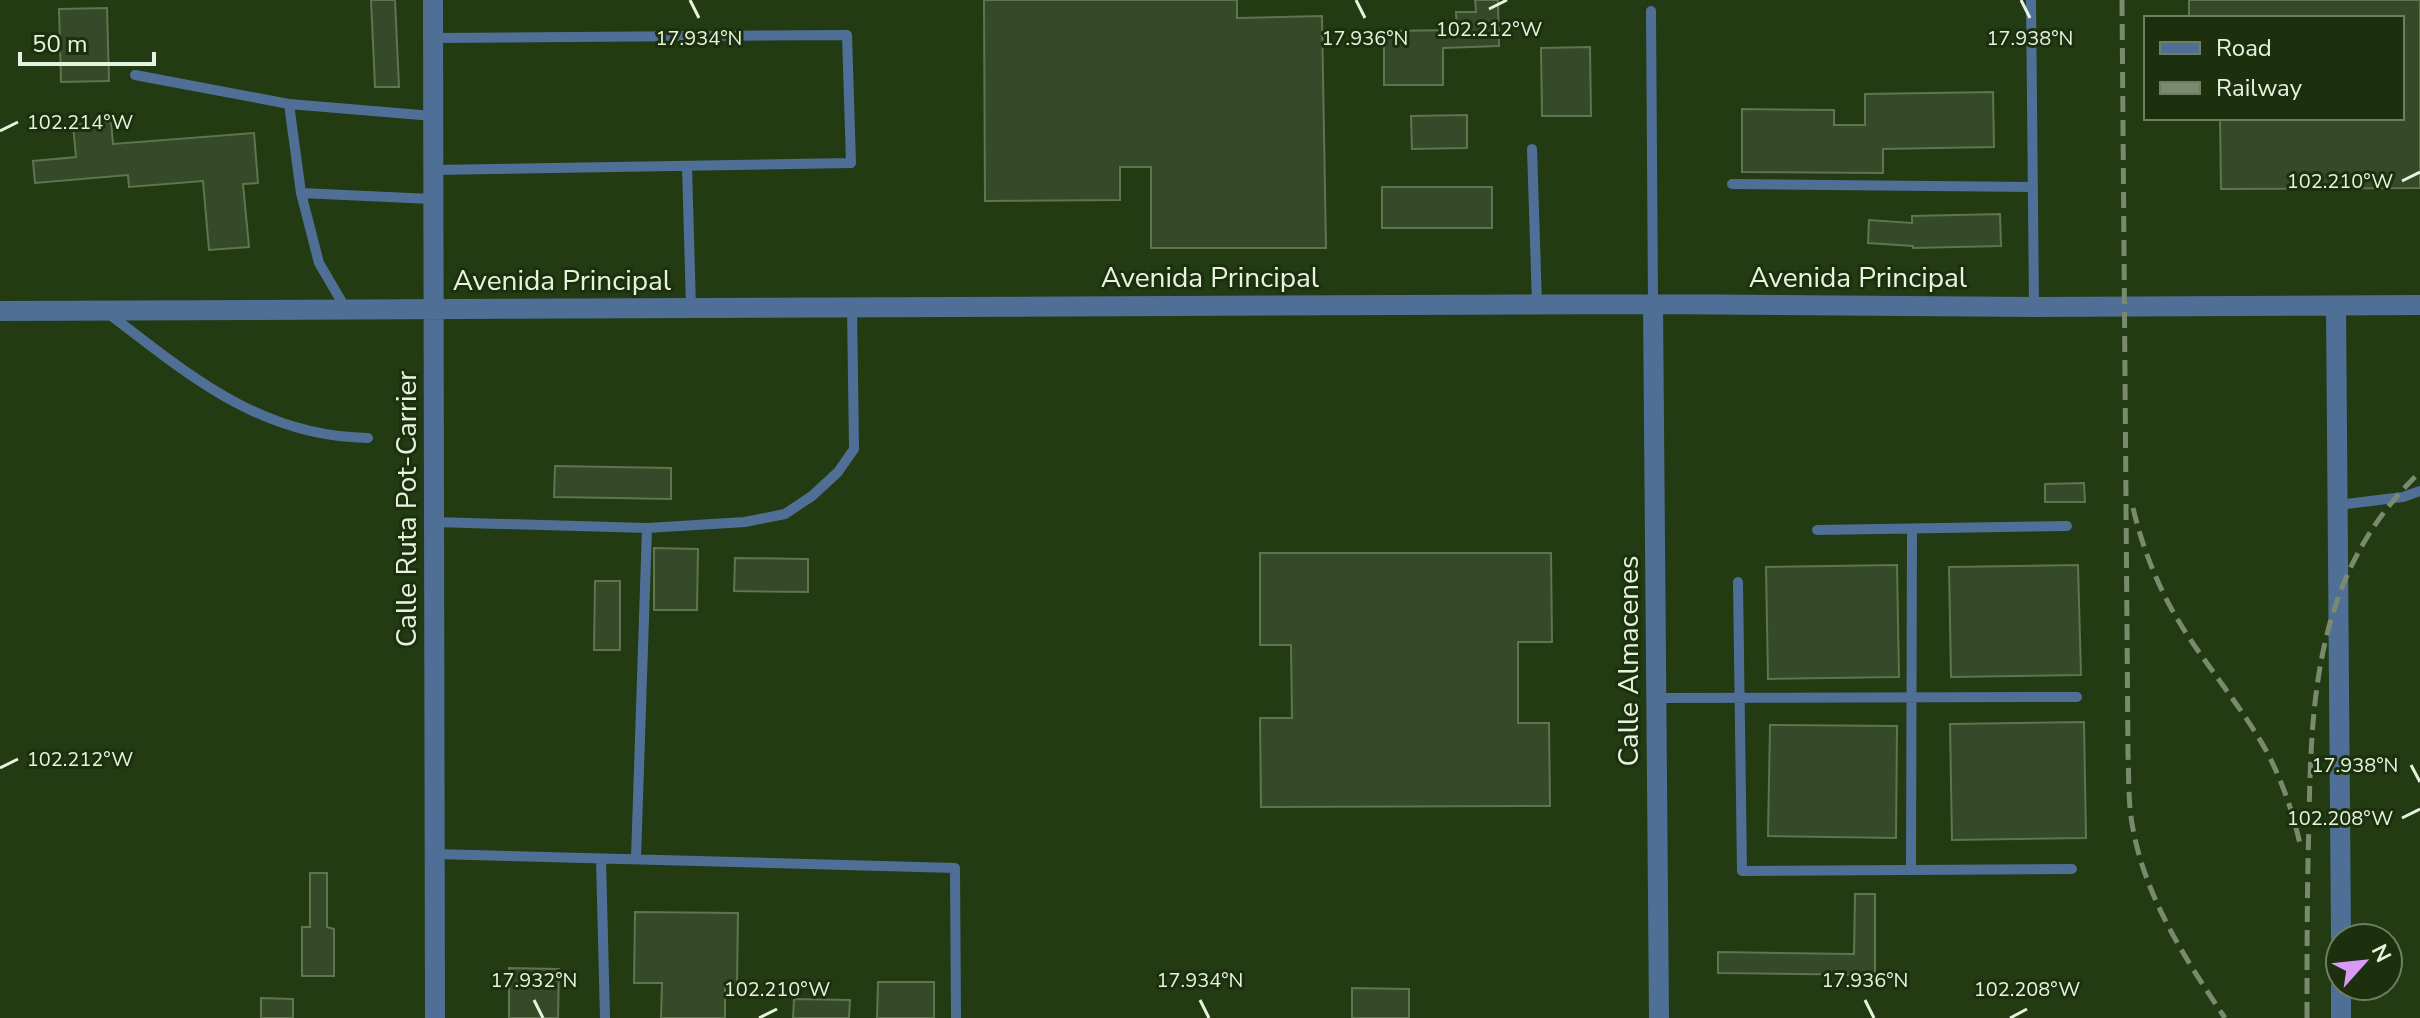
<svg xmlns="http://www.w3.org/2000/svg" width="2420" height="1018" font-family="'Nunito Sans',sans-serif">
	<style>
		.built { fill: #223b12; fill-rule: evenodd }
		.building { fill: #344a28; stroke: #5e7550; stroke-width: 2 }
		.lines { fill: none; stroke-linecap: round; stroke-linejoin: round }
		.service { stroke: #506f96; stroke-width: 10 }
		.minor { stroke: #506f96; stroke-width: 20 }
		.rail { stroke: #798a6e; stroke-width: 5; stroke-dasharray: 16 8; stroke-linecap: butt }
		.ticks { fill: none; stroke: #e6f3df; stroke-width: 3 }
		.labels { text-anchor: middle; stroke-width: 6; stroke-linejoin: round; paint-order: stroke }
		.street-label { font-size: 28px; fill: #e6f3df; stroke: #1c300e }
		.ticks-label { font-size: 20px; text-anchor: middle; fill: #e6f3df; stroke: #1c300e; stroke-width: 6; stroke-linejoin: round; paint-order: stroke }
	</style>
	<rect width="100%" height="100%" fill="#1c300e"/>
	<path class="built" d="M0,0H2420V1018H0ZM2146,18H2402V118H2146ZM2340,938H2388V986H2340Z"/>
	<path class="building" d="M371,0H395L399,87H375Z
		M984,0H1237V18L1322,16L1326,248H1151V167H1120V200L985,201Z
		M1475,0H1498L1499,46L1443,48V85H1384V31L1457,30L1456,12H1476Z
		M2189,0H2420V188L2221,189L2220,118H2402V18H2189Z
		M107,8L109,81L61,82L59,9Z
		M1590,47L1591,116H1542L1541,48Z
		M1993,92L1994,147L1883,149V173L1742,172V109L1834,110V125H1865V94Z
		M1467,115V148L1412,149L1411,116Z
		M111,122L113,144L254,133L258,183L243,184L249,247L209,250L203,181L129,187L128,175L35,183L33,161L76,157L73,125Z
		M1382,187H1492V228H1382Z
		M2000,214L2001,246L1913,248V246L1868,243L1869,220L1912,223V216Z
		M555,466L671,468V499L554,497Z
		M2084,483L2085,502H2045V484Z
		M654,548L698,549L697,610H654Z
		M1260,553H1551L1552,642H1518V723H1549L1550,806L1261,807L1260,718H1292L1291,645H1260Z
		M735,558L808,559V592L734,591Z
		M1897,565L1899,677L1768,679L1766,567Z
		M2078,565L2081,675L1951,677L1949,567Z
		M595,581H620V650H594Z
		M2084,722L2086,838L1952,840L1950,724Z
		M1770,725L1897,726L1896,838L1768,836Z
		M310,873H327V927L334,929V976H302V927H310Z
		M1855,894H1875V975L1718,973V952L1854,954Z
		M635,912L738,913L737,985L725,984V1018H661L662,983H634Z
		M509,968L559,969L558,1018H509Z
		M878,982H934V1018H877Z
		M1352,988L1409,989V1018H1352Z
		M261,998L293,999V1018H261Z
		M794,999L850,1000L849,1018H793Z"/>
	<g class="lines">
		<path class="service" d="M2031,0L2034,307
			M1651,11L1653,304
			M433,38L847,35L851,163L433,170
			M135,75L289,104L301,193L432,199
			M289,104L433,116
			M1532,149L1537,304
			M687,166L691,308
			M1732,184L2033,187
			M301,193L319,263L346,309
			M109,314C189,375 261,437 368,438
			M2338,505L2403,497L2420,491
			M434,522L647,528L745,522L785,514L812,496L838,472L854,449L852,307
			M1817,530L2067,526
			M1738,582L1742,871L2072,869
			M1656,698L2077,697
			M435,854L955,868L956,1018
			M636,858L647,528
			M601,859L605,1018
			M1911,870L1912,529"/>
		<path class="minor" d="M433,0L435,1018
			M1653,304L1659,1018
			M2336,306L2341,938
			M0,311L1653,304L2034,307L2420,305
			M2341,986V1018"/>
		<path class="rail" d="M2122,0L2128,754C2129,779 2128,805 2133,829C2146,899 2186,960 2225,1018
			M2133,508C2144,554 2162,597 2188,636C2214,675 2244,711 2267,752C2283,783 2294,815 2301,849
			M2307,1018C2307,953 2307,888 2309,822C2311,690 2318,570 2420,472"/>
	</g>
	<path class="ticks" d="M690,0L699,18M1356,0L1365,18M2021,0L2030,18M1489,9L1507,0M0,131L18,122M2402,181L2420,172M2411,765L2420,782M0,768L18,759M2402,818L2420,809M534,1000L543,1018M1200,1000L1209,1018M1865,1000L1874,1018M759,1018L777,1009M2010,1018L2027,1009"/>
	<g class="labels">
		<g class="street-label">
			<text x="1210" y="287">Avenida Principal</text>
			<text x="1858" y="287">Avenida Principal</text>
			<text x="562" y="290">Avenida Principal</text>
			<text transform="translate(406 509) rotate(-90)" y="10">Calle Ruta Pot-Carrier</text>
			<text transform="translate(1628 661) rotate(-90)" y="10">Calle Almacenes</text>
		</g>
	</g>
	<g class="ticks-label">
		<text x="1489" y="36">102.212°W</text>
		<text x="699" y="45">17.934°N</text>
		<text x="1365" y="45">17.936°N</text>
		<text x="2030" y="45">17.938°N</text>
		<text x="80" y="129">102.214°W</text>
		<text x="2340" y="188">102.210°W</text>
		<text x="80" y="766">102.212°W</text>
		<text x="2355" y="772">17.938°N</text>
		<text x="2340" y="825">102.208°W</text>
		<text x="534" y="987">17.932°N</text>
		<text x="1200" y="987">17.934°N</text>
		<text x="1865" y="987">17.936°N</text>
		<text x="777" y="996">102.210°W</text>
		<text x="2027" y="996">102.208°W</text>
	</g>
	<rect x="2144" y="16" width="260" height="104" fill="#1c300e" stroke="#6d7e62" stroke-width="2"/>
	<rect x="2160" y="42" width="40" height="12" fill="#506f96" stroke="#6d7e62" stroke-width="2"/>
	<text x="2216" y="56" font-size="24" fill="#e6f3df">Road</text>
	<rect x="2160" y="82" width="40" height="12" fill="#798a6e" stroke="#6d7e62" stroke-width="2"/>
	<text x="2216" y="96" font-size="24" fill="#e6f3df">Railway</text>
	<g transform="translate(2364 962) rotate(63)"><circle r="38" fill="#1c300e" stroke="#6d7e62" stroke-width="2"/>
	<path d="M0-6L14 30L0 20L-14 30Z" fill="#d99af7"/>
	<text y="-12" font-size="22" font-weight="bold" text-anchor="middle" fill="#e6f3df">N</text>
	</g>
	<path d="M20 52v12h134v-12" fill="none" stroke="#e6f3df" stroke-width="4"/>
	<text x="32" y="52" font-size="24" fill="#e6f3df" stroke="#1c300e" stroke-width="6" paint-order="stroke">50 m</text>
</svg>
